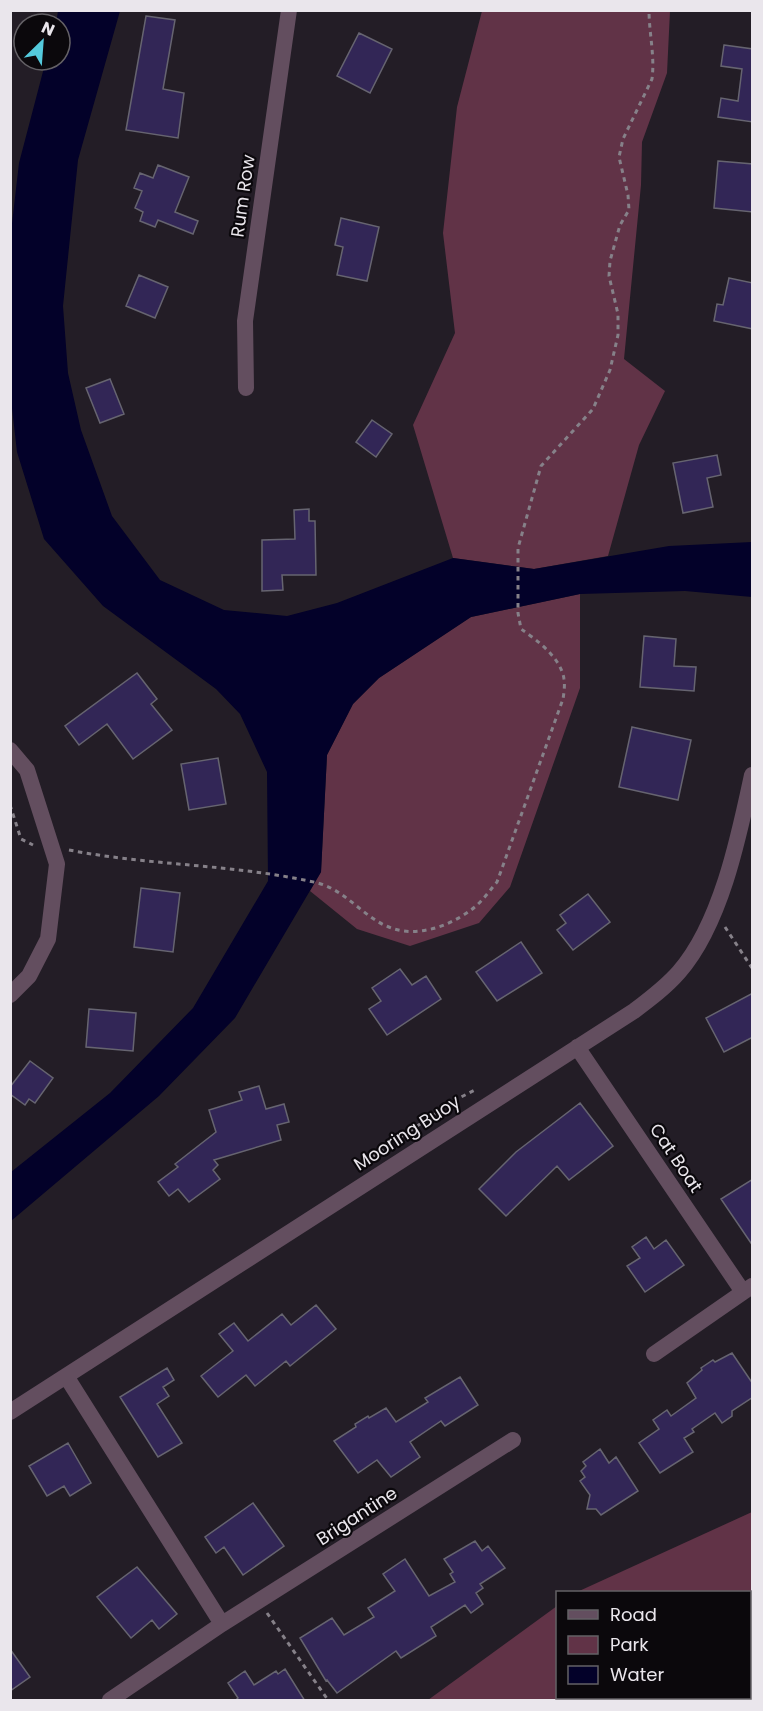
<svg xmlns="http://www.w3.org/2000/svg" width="763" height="1711" font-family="Poppins,sans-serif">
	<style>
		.green { fill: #613347 }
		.water { fill: #030129 }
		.building { fill: #322656; stroke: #666470; stroke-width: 1.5 }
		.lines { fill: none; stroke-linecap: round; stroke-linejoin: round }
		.path { stroke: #868189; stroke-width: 3; stroke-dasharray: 4.5 4.5; stroke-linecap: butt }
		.minor { stroke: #634e5f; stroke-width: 16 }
		.labels { text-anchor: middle; stroke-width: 4.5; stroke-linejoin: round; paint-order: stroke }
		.street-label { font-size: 18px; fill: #eae6ec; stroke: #0b080c }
	</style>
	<rect width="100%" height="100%" fill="#231d26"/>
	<path class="green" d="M482,11H670L667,73L642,142L641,185L624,359L665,391L639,445L608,556L534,569L453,558L413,425L455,333L443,233L457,107Z
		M580,594V688L510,887L479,923L410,946L357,929L310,891L321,872L327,755L353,704L379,678L471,617Z
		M752,1512V1595L750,1597V1592H577Z
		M557,1606L558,1698H589L584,1700H428Z"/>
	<path class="water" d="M58,11H120L78,160L63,306L68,373L81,430L112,516L160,580L224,610L287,616L337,603L453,558L534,569L669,546L752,542V597L685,591L580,594L471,617L379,678L353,704L327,755L321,872L235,1018L159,1096L11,1221V1172L110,1093L193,1008L268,881L267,772L240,714L216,689L103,606L44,539L17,452L12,408L11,232L19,163L46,60H60V24H56Z"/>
	<path class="building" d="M146,16L175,20L163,89L184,93L178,138L126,130Z
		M359,33L392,49L370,93L337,76Z
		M724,45L753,49V122L718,117L721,98L738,101L742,69L721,66Z
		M718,161L753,164V212L714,208Z
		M158,165L189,177L175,212L198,221L193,234L158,220L155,227L140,221L143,212L135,208L142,191L134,188L140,173L153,178Z
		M341,218L379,227L367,281L337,275L343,247L335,245Z
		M139,275L168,287L155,318L126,306Z
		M729,278L753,283V329L714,321L717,304L723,305Z
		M110,379L124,414L100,423L86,388Z
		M372,420L392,434L376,457L356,442Z
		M717,455L721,475L707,478L713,507L683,513L673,463Z
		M309,509V521H315L316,575H282L283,590L262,591V540L295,539L294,510Z
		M644,636L676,639L674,666L696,667L694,691L640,687Z
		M137,673L157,699L151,704L172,730L133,759L107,724L79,745L65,726Z
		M632,727L691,740L678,800L619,787Z
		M218,758L226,804L189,810L181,764Z
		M141,888L180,893L173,952L134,947Z
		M588,894L610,922L573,950L557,930L566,923L560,915Z
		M521,942L542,973L497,1001L476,972Z
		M400,969L412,985L426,976L441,999L387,1035L369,1009L381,1001L372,988Z
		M753,993V1037L724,1052L706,1018Z
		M89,1009L136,1013L133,1051L86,1047Z
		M30,1061L53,1078L35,1103L29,1099L25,1105L10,1094V1087Z
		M259,1086L266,1109L284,1104L289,1122L277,1125L281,1140L214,1160L218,1165L213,1170L220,1179L189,1202L178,1189L169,1196L158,1182L178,1167L175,1164L216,1132L209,1110L242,1100L239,1092Z
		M580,1103L613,1146L569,1180L557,1166L506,1216L479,1189L516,1152Z
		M753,1179V1246L721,1199Z
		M646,1237L654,1249L666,1240L684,1265L645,1292L627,1266L640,1258L632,1247Z
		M316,1305L336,1329L290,1366L286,1361L255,1386L246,1375L218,1397L201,1376L233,1351L219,1334L234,1323L248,1341L282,1314L291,1325Z
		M732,1353L753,1384V1397L732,1411V1416L722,1423L715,1413L692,1429L694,1432L684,1438L693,1452L660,1473L639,1443L659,1429L653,1420L667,1410L671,1416L696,1398L687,1383L702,1370L701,1368L713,1360L715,1362Z
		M167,1368L174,1380L163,1387L169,1396L157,1404L182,1443L158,1457L120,1397Z
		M460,1377L478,1405L445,1426L441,1421L410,1442L420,1457L391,1477L377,1460L358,1473L334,1441L356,1427L355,1424L368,1416L369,1418L386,1408L396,1422L428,1402L425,1398Z
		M68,1443L91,1483L70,1496L64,1486L47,1496L29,1466Z
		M600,1449L609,1463L616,1457L638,1491L601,1515L596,1509H587L590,1495L580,1481L585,1477L581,1471L586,1466L583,1462Z
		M253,1503L284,1546L243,1575L224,1547L216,1553L205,1537Z
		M475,1541L482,1551L488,1546L505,1568L480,1584L483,1588L476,1593L483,1604L471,1613L465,1605L431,1627L436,1636L401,1658L396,1651L337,1693L327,1680L326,1681L300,1638L332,1618L344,1635L374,1617L368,1608L395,1591L383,1574L405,1559L429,1596L455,1582L450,1574L453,1572L444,1559Z
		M137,1567L177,1614L159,1629L152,1620L131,1638L97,1597Z
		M10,1649L30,1677L10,1691Z
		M285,1669L305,1701H235L238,1698L228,1683L245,1671L254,1685L276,1671L278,1674Z"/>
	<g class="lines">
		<path class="path" d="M10,805L21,839L33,845
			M69,850C151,866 236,864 318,883C351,892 369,927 404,931C429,934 457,922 476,906C484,899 490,890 497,882L563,699C564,693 565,685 564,679C561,658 537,640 521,629L518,613V548L541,466L593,409L610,370L618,335V314L609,276L610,261L620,225L629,210L628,195L619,157L623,139L652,79C655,56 649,33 649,10
			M725,927L752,968
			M372,1157L455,1100L477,1089
			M267,1613L328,1700"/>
		<path class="minor" d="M246,388L245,321L289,10
			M10,750L27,770L57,864L48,939L29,976L10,995
			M577,1047L743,1292
			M654,1354L752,1286
			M66,1376L222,1624
			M10,1412L634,1011C650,999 666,987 679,972C721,924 739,836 752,775
			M110,1700L222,1624L513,1440"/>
	</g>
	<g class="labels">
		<g class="street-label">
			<text transform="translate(243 196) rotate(-82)" y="6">Rum Row</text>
			<text transform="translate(407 1133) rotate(-33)" y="6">Mooring Buoy</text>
			<text transform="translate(676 1158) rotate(56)" y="6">Cat Boat</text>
			<text transform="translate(357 1516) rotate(-33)" y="6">Brigantine</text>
		</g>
	</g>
	<rect width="763" height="1711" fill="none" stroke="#eae6ec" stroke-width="24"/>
	<rect x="556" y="1591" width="195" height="108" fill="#0b080c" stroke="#646166" stroke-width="1.5"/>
	<rect x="568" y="1610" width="30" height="9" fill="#634e5f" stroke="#646166" stroke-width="1.5"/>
	<text x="610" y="1621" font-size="18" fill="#eae6ec">Road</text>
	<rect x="568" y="1636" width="30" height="18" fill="#613347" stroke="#646166" stroke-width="1.5"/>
	<text x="610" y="1651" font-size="18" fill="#eae6ec">Park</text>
	<rect x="568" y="1666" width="30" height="18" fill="#030129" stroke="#646166" stroke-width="1.5"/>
	<text x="610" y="1681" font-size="18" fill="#eae6ec">Water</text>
	<g transform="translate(42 42) rotate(25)"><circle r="28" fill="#0b080c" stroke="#646166" stroke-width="1.5"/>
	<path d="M0-4.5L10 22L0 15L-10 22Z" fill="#54cadd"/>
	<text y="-9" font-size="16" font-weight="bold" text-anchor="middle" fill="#eae6ec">N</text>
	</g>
</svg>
